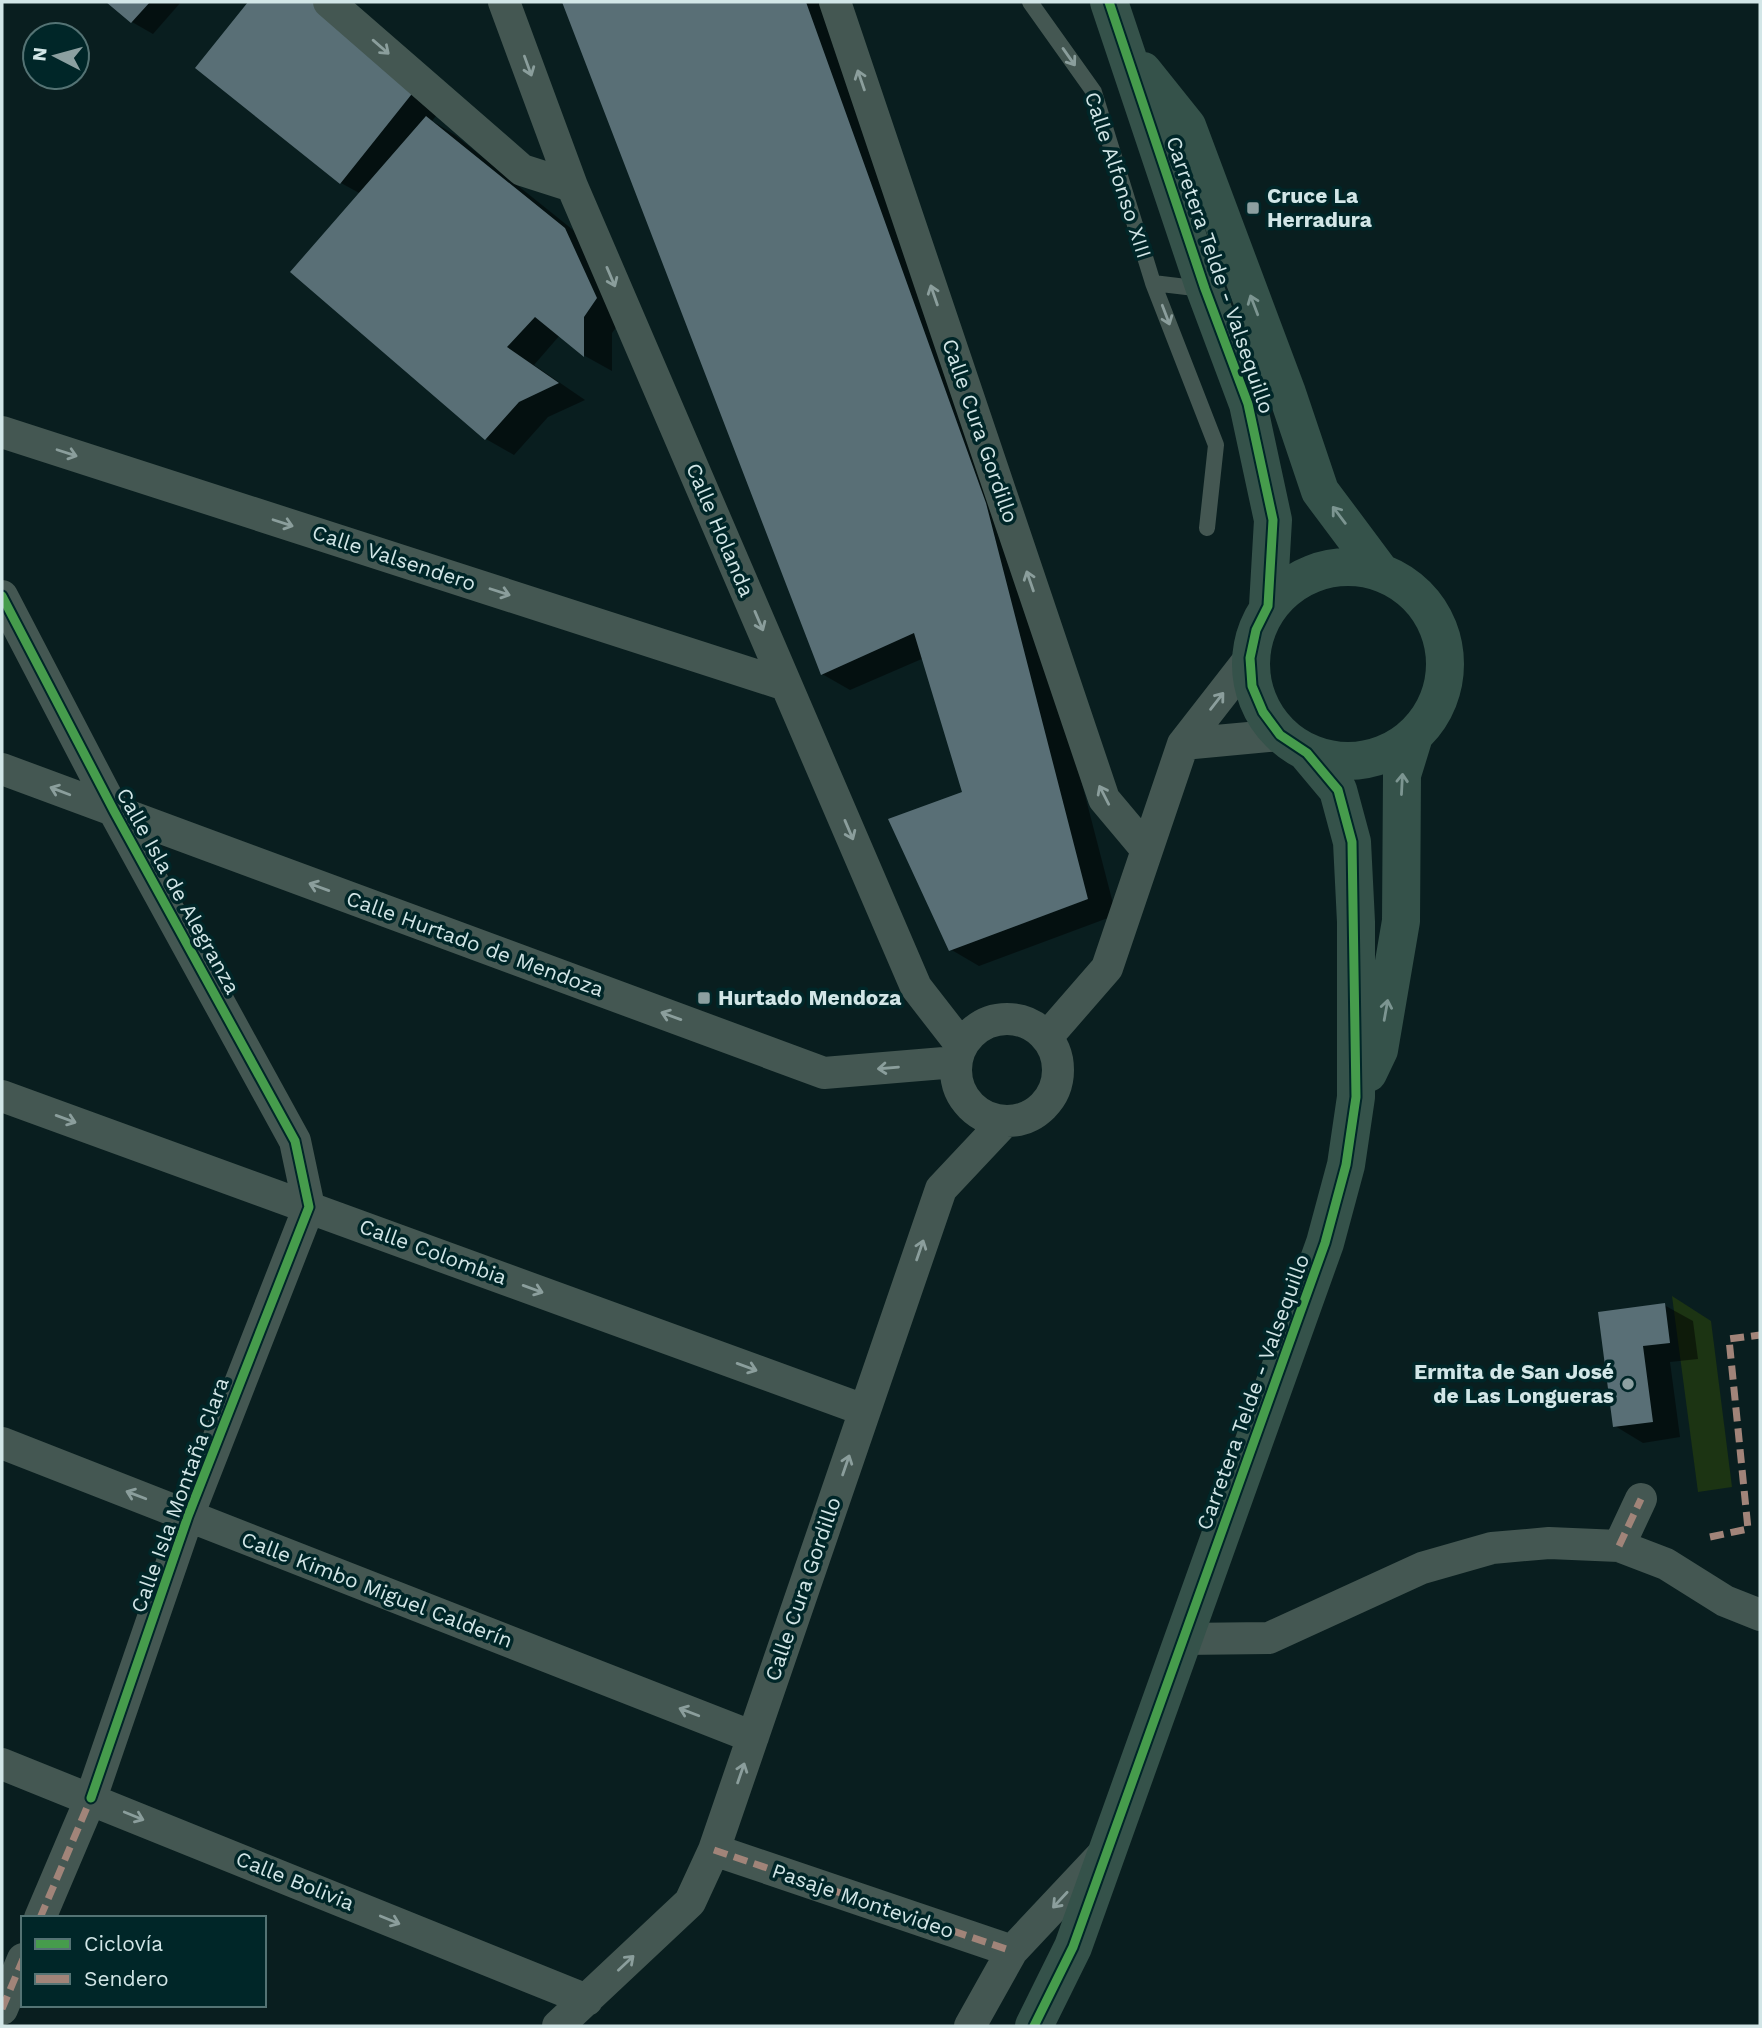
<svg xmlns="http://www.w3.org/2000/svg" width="1762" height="2028" font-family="'Work Sans',sans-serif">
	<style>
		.green { fill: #1c3413 }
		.shadow { fill: #0007 }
		.building { fill: #596f76 }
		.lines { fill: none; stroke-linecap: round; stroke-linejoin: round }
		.lane { stroke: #445752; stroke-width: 16 }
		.street { stroke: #445752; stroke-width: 32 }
		.primary { stroke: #35524a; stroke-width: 38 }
		.quiet { stroke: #a18479; stroke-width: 7; stroke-dasharray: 14 7; stroke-linecap: butt }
		.cycleway-casing { stroke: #002628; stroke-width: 13 }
		.cycleway { stroke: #469c4c; stroke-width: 9 }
		.oneway { stroke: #8b9e9c }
		.oneway2 { stroke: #7c9591 }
		.poi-dot { fill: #8ca0a1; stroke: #002628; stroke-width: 2.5 }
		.labels { text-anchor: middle; stroke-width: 7; stroke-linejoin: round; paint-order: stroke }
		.street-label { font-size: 21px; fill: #d2e6e7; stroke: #002628 }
		.poi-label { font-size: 21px; font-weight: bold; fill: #d2e6e7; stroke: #002628; text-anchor: start }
	</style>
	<rect width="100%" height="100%" fill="#091e1f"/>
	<path class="green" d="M1672,1296L1711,1321L1732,1487L1698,1492Z"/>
	<path class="shadow" d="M109,2H181L153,34L132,22Z
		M250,2H321L447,102L432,121L455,135L593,246L625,315L612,333V371L585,356L560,335L534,365L585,400L548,417L514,455L486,439L361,194L341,183L198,68Z
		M564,2H828L1014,521L1116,915L979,966L950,949L965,793L924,658L850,690L822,674Z
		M1664,1305L1693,1321L1698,1359L1670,1362L1680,1437L1643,1443L1615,1426L1600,1313Z"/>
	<path class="building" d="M106,2H150L131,23Z
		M248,2H316L419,85L340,184L195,68Z
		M562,2H806L986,503L1088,899L949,951L888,819L962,792L914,633L821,675Z
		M426,116L565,228L597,298L584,317V357L535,317L507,347L559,383L519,402L485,440L290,272Z
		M1665,1303L1670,1343L1643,1346L1653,1422L1613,1427L1598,1312Z"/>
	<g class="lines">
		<path class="lane" d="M1030,2L1094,92L1153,283L1216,445L1207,528
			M1153,283L1203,289"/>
		<path class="street" d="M329,2L522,170L572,186
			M504,2L572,186L916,987L961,1045
			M835,2L1104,799L1146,849
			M2,432L786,685
			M2,596L114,811L295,1141L309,1207L188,1516L91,1798L40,1918
			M1183,744L1280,735
			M2,769L824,1073L956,1062
			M956 1070a51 51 0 1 1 102 0a51 51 0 1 1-102 0Z
			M1047,1037L1107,968L1183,744L1250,658
			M2,1096L864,1410
			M2,1443L753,1737
			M1619,1546L1641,1499
			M1182,1639L1269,1638L1422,1568L1492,1548L1549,1543L1619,1546L1666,1564L1725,1601L1760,1615
			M2,1764L587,2000
			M714,1850L1012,1951
			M2,2009L23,1959
			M558,2026L690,1902L714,1850L941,1189L1004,1122
			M970,2026L1012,1951L1105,1852"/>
		<path class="primary" d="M1109,2L1205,289L1248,404L1273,520L1268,606
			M1143,71L1187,126L1287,393L1320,491L1379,570
			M1251 664a97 97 0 1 1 194 0a97 97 0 1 1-194 0Z
			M1368,1073L1379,1050L1401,921L1402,775L1414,736
			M1034,2026L1073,1947L1325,1243L1346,1165L1356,1097V922L1352,842L1338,790L1307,753"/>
		<path class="quiet" d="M1710,1537L1748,1529L1729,1339L1760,1335
			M1619,1546L1641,1499
			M714,1850L1012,1951
			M40,1918L91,1798
			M2,2009L23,1959"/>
		<defs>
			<path id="cycleway" d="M2,596L114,811L295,1141L309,1207L188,1516L91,1798
				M1034,2026L1073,1947L1325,1243L1346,1165L1356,1097L1352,842L1338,790L1307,753L1280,735L1263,712L1252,686L1250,658L1256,630L1268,606L1273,520L1248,404L1205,289L1109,2"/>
		</defs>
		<use href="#cycleway" class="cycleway-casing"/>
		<use href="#cycleway" class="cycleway"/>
	</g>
	<defs><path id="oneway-shaft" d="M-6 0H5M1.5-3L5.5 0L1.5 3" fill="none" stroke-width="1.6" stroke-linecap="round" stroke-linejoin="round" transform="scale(1.75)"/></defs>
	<g class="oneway">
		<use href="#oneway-shaft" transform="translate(381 47) rotate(41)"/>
		<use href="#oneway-shaft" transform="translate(1069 57) rotate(55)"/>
		<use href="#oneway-shaft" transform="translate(528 66) rotate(70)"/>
		<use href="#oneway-shaft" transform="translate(861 80) rotate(-109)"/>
		<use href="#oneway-shaft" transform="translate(611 277) rotate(67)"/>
		<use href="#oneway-shaft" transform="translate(934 295) rotate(-109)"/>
		<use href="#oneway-shaft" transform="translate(1166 315) rotate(69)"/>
		<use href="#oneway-shaft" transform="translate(67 453) rotate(18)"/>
		<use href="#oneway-shaft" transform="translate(283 523) rotate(18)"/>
		<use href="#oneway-shaft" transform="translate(1030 581) rotate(-109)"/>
		<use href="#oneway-shaft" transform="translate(500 592) rotate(18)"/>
		<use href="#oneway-shaft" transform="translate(759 621) rotate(67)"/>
		<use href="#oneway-shaft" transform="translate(1217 701) rotate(-52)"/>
		<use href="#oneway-shaft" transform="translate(60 791) rotate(-159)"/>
		<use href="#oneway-shaft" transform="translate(1104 795) rotate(-117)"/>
		<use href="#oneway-shaft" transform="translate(849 830) rotate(67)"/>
		<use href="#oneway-shaft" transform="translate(319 887) rotate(-160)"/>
		<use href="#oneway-shaft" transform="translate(671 1016) rotate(-160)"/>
		<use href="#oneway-shaft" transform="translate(888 1068) rotate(175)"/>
		<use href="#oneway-shaft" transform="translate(66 1119) rotate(20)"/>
		<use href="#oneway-shaft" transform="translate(920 1250) rotate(-71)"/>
		<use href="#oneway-shaft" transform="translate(533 1289) rotate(20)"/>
		<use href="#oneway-shaft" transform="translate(747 1367) rotate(20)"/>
		<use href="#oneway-shaft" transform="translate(846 1465) rotate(-71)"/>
		<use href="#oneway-shaft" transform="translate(136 1495) rotate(-159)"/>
		<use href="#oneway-shaft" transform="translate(689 1712) rotate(-159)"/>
		<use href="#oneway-shaft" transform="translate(741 1773) rotate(-71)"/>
		<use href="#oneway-shaft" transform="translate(134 1816) rotate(22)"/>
		<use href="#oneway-shaft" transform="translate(1060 1900) rotate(133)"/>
		<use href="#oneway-shaft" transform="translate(390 1920) rotate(22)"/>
		<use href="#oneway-shaft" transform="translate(626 1963) rotate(-43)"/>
	</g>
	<g class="oneway2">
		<use href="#oneway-shaft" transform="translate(1254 305) rotate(-111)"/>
		<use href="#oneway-shaft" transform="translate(1339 515) rotate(-127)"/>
		<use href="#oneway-shaft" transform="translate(1402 784) rotate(-87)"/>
		<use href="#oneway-shaft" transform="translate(1386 1010) rotate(-80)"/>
	</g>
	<g class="poi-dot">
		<rect x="1246" y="201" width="14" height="14" rx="3.5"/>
		<rect x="697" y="991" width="14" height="14" rx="3.5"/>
		<circle cx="1628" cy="1384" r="7"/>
	</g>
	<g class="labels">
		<g class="street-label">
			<text transform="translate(1118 175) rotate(72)" y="7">Calle Alfonso XIII</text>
			<text transform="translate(1220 275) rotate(71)" y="7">Carretera Telde - Valsequillo</text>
			<text transform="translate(980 431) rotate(71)" y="7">Calle Cura Gordillo</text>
			<text transform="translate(720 530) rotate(67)" y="7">Calle Holanda</text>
			<text transform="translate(394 558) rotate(18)" y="7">Calle Valsendero</text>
			<text transform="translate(178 891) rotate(61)" y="7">Calle Isla de Alegranza</text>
			<text transform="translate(475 944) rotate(20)" y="7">Calle Hurtado de Mendoza</text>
			<text transform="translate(433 1252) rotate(20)" y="7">Calle Colombia</text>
			<text transform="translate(1253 1392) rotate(-70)" y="7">Carretera Telde - Valsequillo</text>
			<text transform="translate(180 1495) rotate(-70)" y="7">Calle Isla Montaña Clara</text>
			<text transform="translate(803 1589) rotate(-71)" y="7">Calle Cura Gordillo</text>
			<text transform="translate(377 1590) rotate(21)" y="7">Calle Kimbo Miguel Calderín</text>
			<text transform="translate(295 1881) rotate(22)" y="7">Calle Bolivia</text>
			<text transform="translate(863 1901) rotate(19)" y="7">Pasaje Montevideo</text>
		</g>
		<g class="poi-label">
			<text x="1267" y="203">Cruce La<tspan x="1267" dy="24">Herradura</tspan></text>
			<text x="718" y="1005">Hurtado Mendoza</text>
			<text x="1614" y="1379" text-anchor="end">Ermita de San José<tspan x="1614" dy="24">de Las Longueras</tspan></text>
		</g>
	</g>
	<rect width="1762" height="2028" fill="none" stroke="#d2e6e7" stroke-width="7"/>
	<rect x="21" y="1916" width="245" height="91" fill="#002628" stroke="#547374" stroke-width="2"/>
	<rect x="35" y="1939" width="35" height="10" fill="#469c4c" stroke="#547374" stroke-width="2"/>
	<text x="84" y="1951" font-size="21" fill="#d2e6e7">Ciclovía</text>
	<rect x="35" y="1974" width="35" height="10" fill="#a18479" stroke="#547374" stroke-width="2"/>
	<text x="84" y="1986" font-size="21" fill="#d2e6e7">Sendero</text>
	<g transform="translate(56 56) rotate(276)"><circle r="33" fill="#002628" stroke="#547374" stroke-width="2"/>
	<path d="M0-5L12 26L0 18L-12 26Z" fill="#8ca0a1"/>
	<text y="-10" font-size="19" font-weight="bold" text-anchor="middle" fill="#d2e6e7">N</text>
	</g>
</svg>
